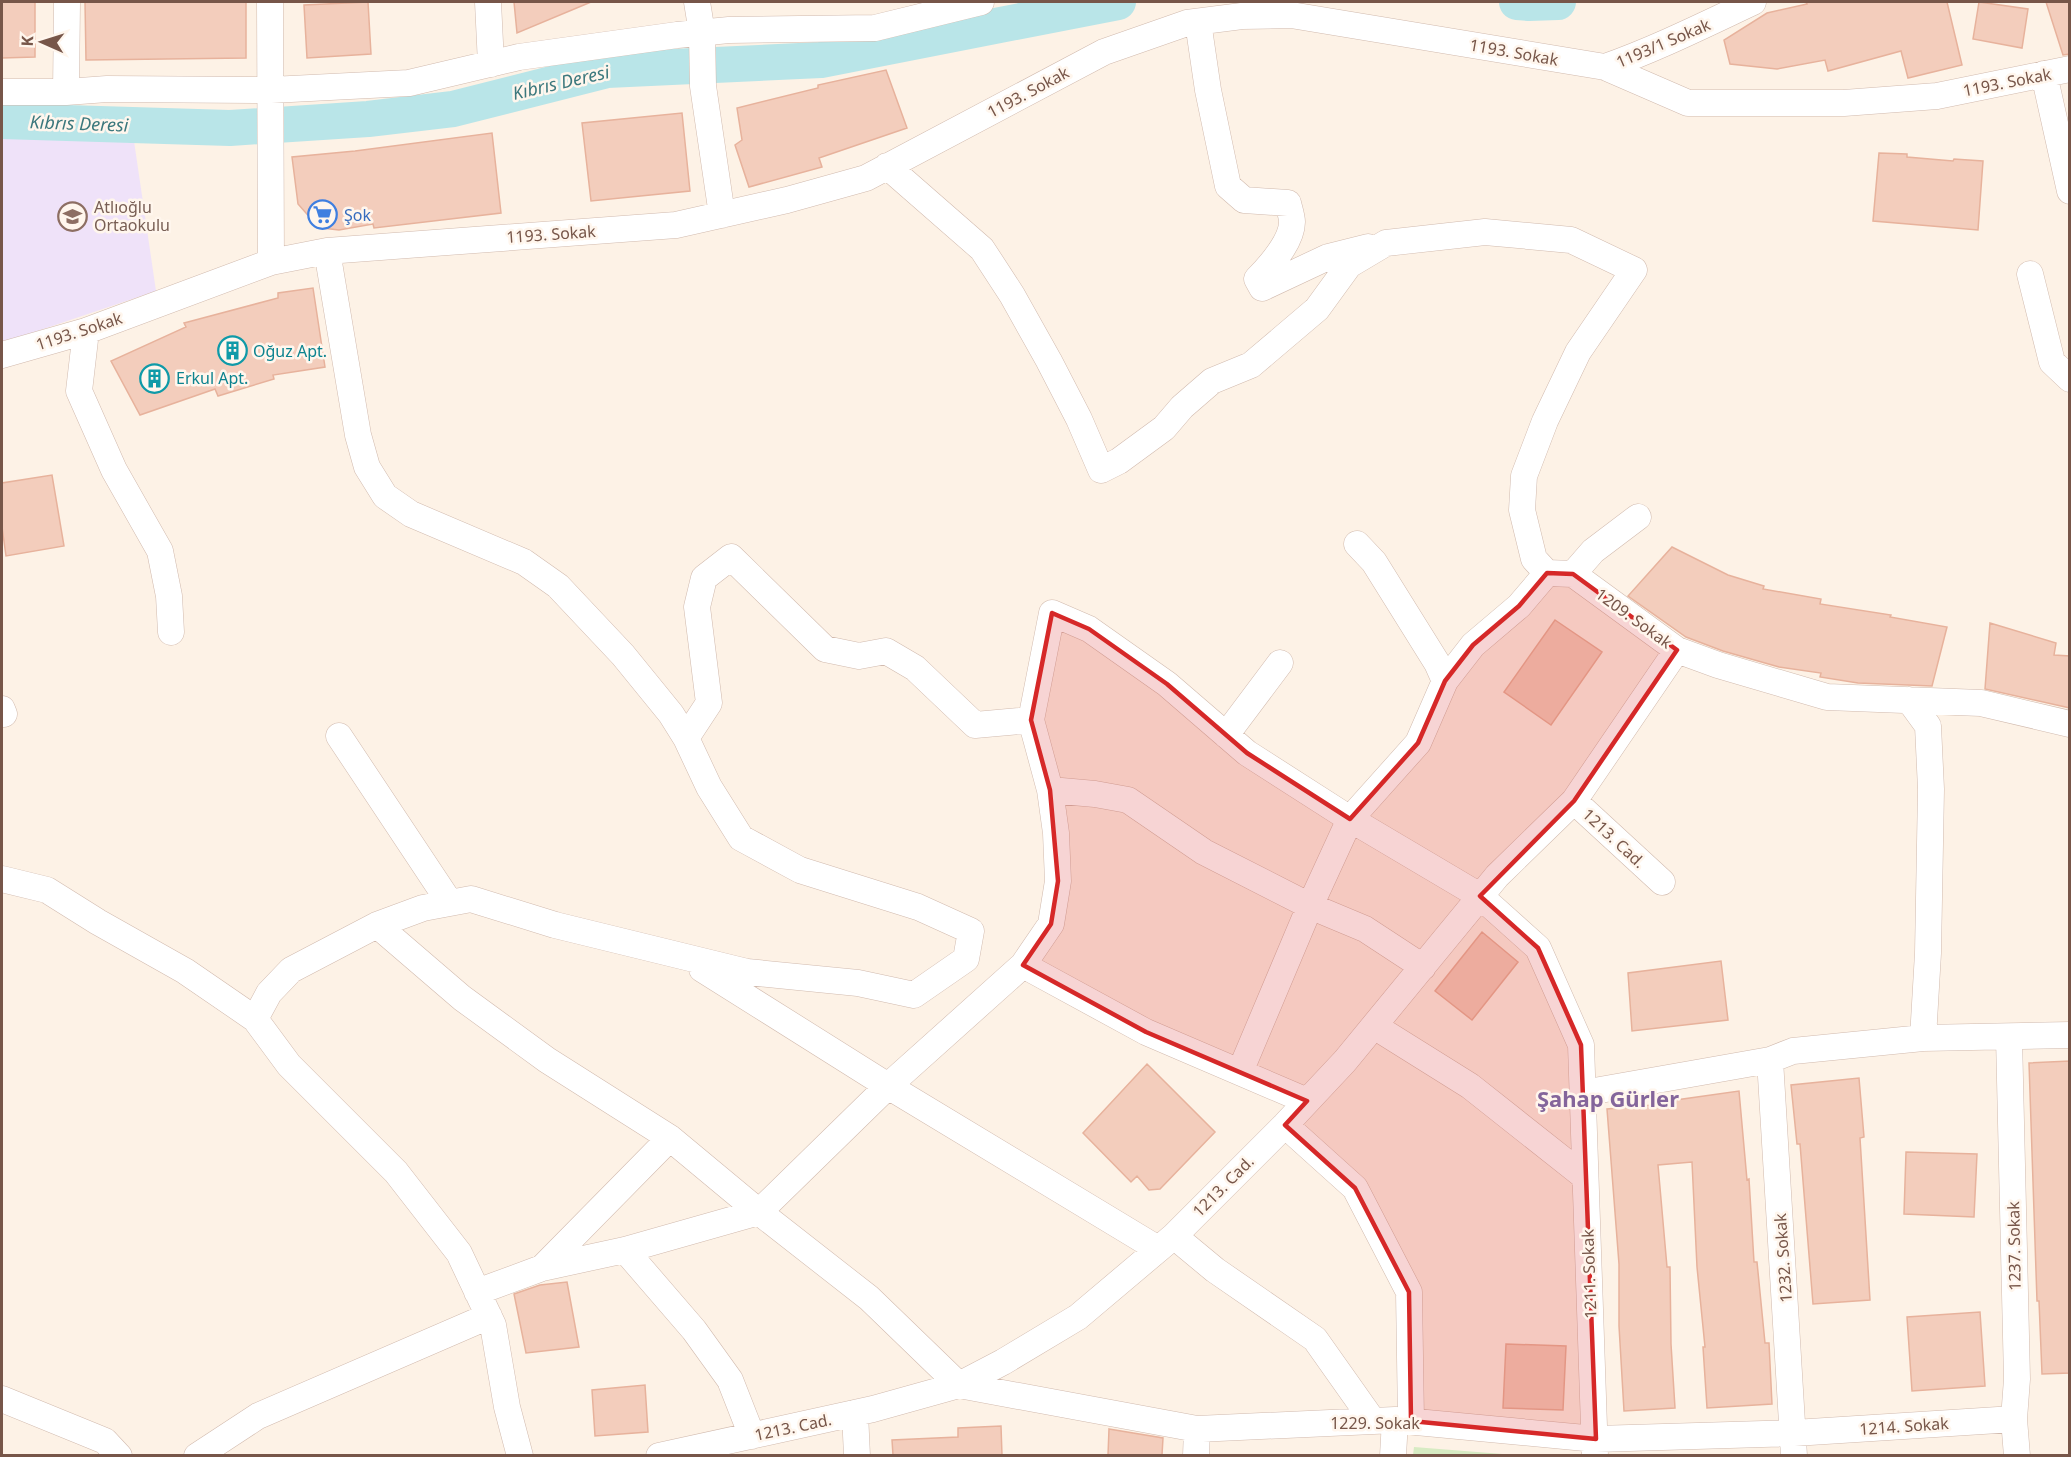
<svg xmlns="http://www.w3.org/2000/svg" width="2071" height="1457" font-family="'Noto Sans',sans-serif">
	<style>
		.education { fill: #efe2f9 }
		.green { fill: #d7ebc3 }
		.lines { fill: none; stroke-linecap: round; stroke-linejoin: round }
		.river { stroke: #b9e5e8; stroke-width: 36 }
		.building { fill: #f3cdbc; stroke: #e7b29c; stroke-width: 1.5 }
		.minor-casing { stroke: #d1baae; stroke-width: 27 }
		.minor { stroke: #fff; stroke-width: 26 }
		.marked { fill: #d62828; fill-opacity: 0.2; stroke: #d62828; stroke-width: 4.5; stroke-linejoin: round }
		.labels { text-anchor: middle; stroke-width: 5; stroke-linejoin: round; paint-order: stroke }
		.street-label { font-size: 16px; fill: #775649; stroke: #fff6ed }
		.education-label { font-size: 16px; fill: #785e54; stroke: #fff6ed; text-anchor: start }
		.shop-label { font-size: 16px; fill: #366cbe; stroke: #fff6ed; text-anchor: start }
		.culture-label { font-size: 16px; fill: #0d838f; stroke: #fff6ed; text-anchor: start }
		.water-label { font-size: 18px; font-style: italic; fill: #3c787d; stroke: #fff6ed }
		.district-label { font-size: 22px; font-weight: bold; fill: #84659b; stroke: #fff6ed }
	</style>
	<rect width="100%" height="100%" fill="#fdf2e6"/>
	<path class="education" d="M2,135L134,141L156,291L2,343Z"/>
	<path class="green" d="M1414,1447L1515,1455H1413Z"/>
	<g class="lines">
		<path class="river" d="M1517,2L1529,3L1558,2
			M2,121L230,128L368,119L453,109L607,70L821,60L1118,2"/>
	</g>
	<path class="building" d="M2,2H35V57L2,58Z
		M85,2H246V58L86,60Z
		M368,2L371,54L307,58L304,5Z
		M514,2H591L517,33Z
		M1806,2H1947L1962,65L1908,78L1901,51L1828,71L1825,60L1777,69L1730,64L1724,40L1767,13L1807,4Z
		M1979,2L2028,9L2022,48L1973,39Z
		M2046,2H2070V54L2063,55Z
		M886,70L907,128L819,158L822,167L749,187L735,145L742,140L737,108L818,88V85Z
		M682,113L690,191L591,201L582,123Z
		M492,133L501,213L374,228L373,224L339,230L322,228L313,221L298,204L292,157L355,151Z
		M1879,153L1907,154V157L1953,161L1954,159L1983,161L1978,230L1873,221Z
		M313,288L325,367L273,375L274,379L218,396L215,389L140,415L111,361L186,327L184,323L278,298V293Z
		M52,475L64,546L6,556L2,527V483Z
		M1672,547L1728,575L1764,586L1763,589L1821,599L1820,604L1891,615L1890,617L1947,627L1932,686L1858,683L1820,677L1821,673L1779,667L1723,651L1686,637L1628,596Z
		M1555,620L1602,652L1551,725L1504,692Z
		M1990,623L2056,643L2054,655L2070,656V708L1985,689Z
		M1482,932L1518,962L1472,1020L1435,991Z
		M1721,961L1728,1020L1632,1031L1628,973Z
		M2070,1061V1373L2042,1374L2039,1301H2037L2029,1063Z
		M1147,1064L1215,1132L1160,1189L1149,1190L1137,1176L1131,1182L1083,1133Z
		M1859,1078L1864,1137L1860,1138L1870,1300L1813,1304L1800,1144H1797L1791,1085Z
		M1739,1091L1747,1180L1749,1179L1754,1262H1757L1765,1343H1769L1772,1404L1707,1408L1703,1347H1705L1697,1267L1692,1162L1658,1165L1667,1267H1670L1671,1344L1675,1408L1624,1411L1619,1326V1264L1607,1109L1676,1103V1100Z
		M1906,1152L1977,1154L1974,1217L1904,1214Z
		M567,1282L579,1347L526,1353L514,1294L540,1285Z
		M1980,1312L1985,1386L1912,1391L1907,1317Z
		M1506,1344L1566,1346L1563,1410L1503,1408Z
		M645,1385L648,1432L595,1436L592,1390Z
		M1001,1426L1002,1455H893L892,1440L958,1437V1428Z
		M1109,1429L1163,1438L1162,1455H1108Z"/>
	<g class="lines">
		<defs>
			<path id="minor" d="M270,2L271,262
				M488,2L491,64
				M697,2L702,33L703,86L722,215
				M1198,22L1208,90L1228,186L1244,200L1288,203C1289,208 1292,216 1292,222C1292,241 1270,266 1257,279L1262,288L1328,257L1368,247
				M1605,67C1656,49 1704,25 1753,2
				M2044,74L2070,191
				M2,92H66L107,89L271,90L409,83L519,57L677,35L729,30L875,28L981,2
				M66,92L67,2
				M887,166L982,249L1012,295L1049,361L1079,419L1101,470L1119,461L1164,428L1182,407L1212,381L1251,365L1317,309L1349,265L1386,243L1485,232L1571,240L1634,270L1578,352L1545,421L1524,476L1522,510L1534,559L1547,573
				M2030,274L2052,362L2070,379
				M86,331L79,391L114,470L160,551L169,596L171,632
				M2,355L86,331L271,262L327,251L676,225L787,200L866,178L1104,52L1187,23L1242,16L1291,15L1605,67L1688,103H1844L1937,96L2070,69
				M1357,544L1374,562L1437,663L1445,681
				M1573,574L1593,551L1638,517
				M1909,700L1928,726L1931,789L1928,953L1923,1038
				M2,709L4,714
				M1226,735L1280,663
				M339,736L450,903
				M686,738L709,703L697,607L704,578L731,557L825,649L859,656L886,651L915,668L975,725L1031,720
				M1050,790L1095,794L1128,800L1204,852L1310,906L1365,929L1423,967
				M1574,801L1677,650
				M2,879L47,890L98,922L185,971L255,1019L289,1065L396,1172L459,1253L493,1325L507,1407L520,1456
				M377,925L462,998L547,1060L670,1138L759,1212L869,1298L959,1385L1197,1429L1395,1420L1596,1439L1794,1433L2014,1419
				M1023,965L1146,1032L1307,1101
				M702,969L888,1086L1158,1249
				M255,1019L269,993L291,970L377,925L423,908L471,899L555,925L747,972L858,983L914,995L966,959L971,931L918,907L800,870L741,838L709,787L686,738L671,714L623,655L558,586L524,562L411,514L385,496L367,467L358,435L327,251
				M1374,1026L1470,1086L1585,1177
				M2009,1037L2017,1379L2014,1419L2017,1456
				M1770,1060L1794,1456
				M1240,1072L1310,906L1350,819L1418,743L1445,681L1473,645L1519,606L1547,573L1573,574L1677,650L1718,665L1827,697L1981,703L2070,724
				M1583,1093L1770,1060L1793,1051L1923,1038L2070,1035
				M1285,1125L1355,1188L1409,1292L1411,1421
				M1174,1236L1215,1270L1315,1339L1373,1421
				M625,1250L694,1330L730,1380L752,1436
				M542,1268L670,1138
				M477,1292L542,1268L625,1250L759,1212L888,1086L1023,965L1051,924L1058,881L1056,833L1050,790L1031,720L1052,613L1089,629L1167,684L1247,753L1350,819L1480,896L1538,948L1581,1045L1595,1456
				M2,1399L105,1441L119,1456
				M855,1413L857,1456
				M197,1456L258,1416L489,1316
				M659,1456L873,1409L959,1385L1003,1362L1078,1317L1174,1236L1285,1125L1345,1061L1497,876L1574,801L1662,882
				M1196,1456L1197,1429
				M1393,1456L1395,1420"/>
		</defs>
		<use href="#minor" class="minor-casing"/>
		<use href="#minor" class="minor"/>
	</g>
	<path class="marked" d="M1547,573L1573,574L1677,650L1574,801L1480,896L1538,948L1581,1045L1596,1439L1411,1421L1409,1292L1355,1188L1285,1125L1307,1101L1146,1032L1023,965L1051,924L1058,881L1050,790L1031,720L1052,613L1089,629L1167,684L1247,753L1350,819L1418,743L1445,681L1473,645L1519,606Z"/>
	<defs>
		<symbol id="supermarket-ring" viewBox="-11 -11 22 22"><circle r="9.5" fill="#fff6ed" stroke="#3f7fe0" stroke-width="1.5"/><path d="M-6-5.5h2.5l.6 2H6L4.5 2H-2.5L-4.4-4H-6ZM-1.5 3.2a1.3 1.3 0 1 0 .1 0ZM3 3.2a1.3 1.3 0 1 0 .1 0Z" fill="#3f7fe0"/></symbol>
		<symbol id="school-ring" viewBox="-11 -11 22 22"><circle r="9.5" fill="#fff6ed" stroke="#8d6e63" stroke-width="1.5"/><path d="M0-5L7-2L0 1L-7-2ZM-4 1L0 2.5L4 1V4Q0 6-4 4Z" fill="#8d6e63"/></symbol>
		<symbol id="building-ring" viewBox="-11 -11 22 22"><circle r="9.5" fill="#fff6ed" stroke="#0f9aa8" stroke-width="1.5"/><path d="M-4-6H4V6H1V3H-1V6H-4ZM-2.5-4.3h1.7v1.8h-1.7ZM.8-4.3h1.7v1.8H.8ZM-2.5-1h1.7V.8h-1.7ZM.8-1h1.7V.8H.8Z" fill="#0f9aa8"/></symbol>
	</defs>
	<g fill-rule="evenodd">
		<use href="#supermarket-ring" x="306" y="198" width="33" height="33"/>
		<use href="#school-ring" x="56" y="200" width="33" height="33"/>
		<use href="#building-ring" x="216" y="334" width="33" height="33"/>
		<use href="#building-ring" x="138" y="362" width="33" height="33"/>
	</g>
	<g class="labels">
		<g class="street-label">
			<text transform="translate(1663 43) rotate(-23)" y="6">1193/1 Sokak</text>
			<text transform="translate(1514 52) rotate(10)" y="6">1193. Sokak</text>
			<text transform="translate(2007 82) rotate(-11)" y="6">1193. Sokak</text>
			<text transform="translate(1028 92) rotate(-28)" y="6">1193. Sokak</text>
			<text transform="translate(551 234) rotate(-4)" y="6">1193. Sokak</text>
			<text transform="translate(79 331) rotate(-18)" y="6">1193. Sokak</text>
			<text transform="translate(1634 618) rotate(36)" y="6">1209. Sokak</text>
			<text transform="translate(1614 838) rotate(43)" y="6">1213. Cad.</text>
			<text transform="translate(1223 1186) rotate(-45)" y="6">1213. Cad.</text>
			<text transform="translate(2014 1246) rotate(-91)" y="6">1237. Sokak</text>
			<text transform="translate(1783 1258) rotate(-94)" y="6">1232. Sokak</text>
			<text transform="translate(1589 1274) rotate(-92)" y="6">1211. Sokak</text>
			<text x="1375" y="1429">1229. Sokak</text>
			<text transform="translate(1904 1426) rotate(-4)" y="6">1214. Sokak</text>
			<text transform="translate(793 1427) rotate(-12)" y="6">1213. Cad.</text>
		</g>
		<g class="education-label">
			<text x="94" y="213">Atlıoğlu<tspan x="94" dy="18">Ortaokulu</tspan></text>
		</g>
		<g class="shop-label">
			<text x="344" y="221">Şok</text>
		</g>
		<g class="culture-label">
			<text x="253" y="357">Oğuz Apt.</text>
			<text x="176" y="384">Erkul Apt.</text>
		</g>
		<g class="water-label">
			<text transform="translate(561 83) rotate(-13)" y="6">Kıbrıs Deresi</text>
			<text transform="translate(79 124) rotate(2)" y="6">Kıbrıs Deresi</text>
		</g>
		<g class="district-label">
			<text x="1608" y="1107">Şahap Gürler</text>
		</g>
	</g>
	<rect width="2071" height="1457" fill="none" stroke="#775649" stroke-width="6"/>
	<g transform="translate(42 42) rotate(273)" stroke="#fff6ed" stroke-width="4.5" paint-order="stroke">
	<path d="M0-4.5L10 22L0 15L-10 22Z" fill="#775649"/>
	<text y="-9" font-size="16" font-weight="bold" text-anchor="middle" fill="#775649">K</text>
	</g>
</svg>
